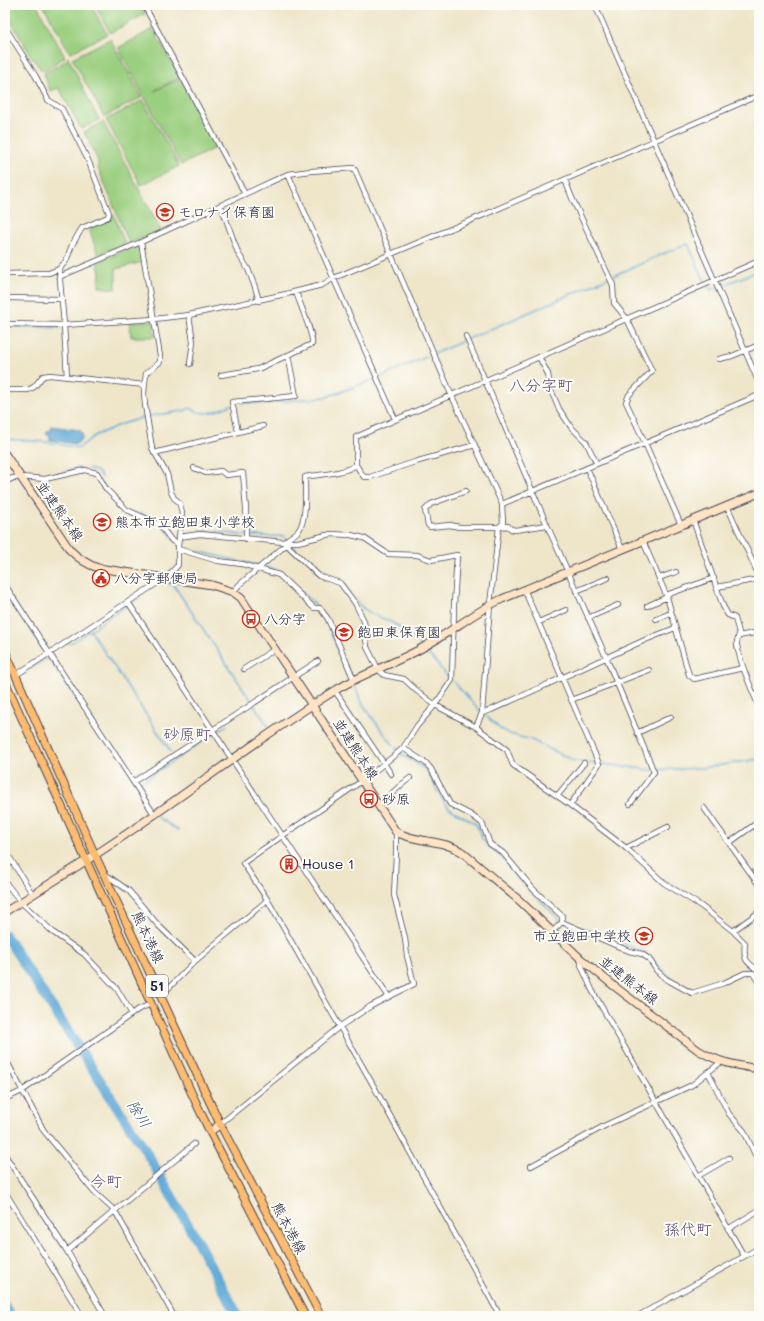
<svg xmlns="http://www.w3.org/2000/svg" width="764" height="1321" font-family="Mali,'Klee One',sans-serif">
	<style>
		.green { fill: #9bcf80; stroke: #5e785e }
		.water { fill: #5ea9d7; stroke: #406689 }
		.lines { fill: none; stroke-linecap: round; stroke-linejoin: round }
		.stream { stroke: #5ea9d7; stroke-width: 1.5 }
		.river { stroke: #5ea9d7; stroke-width: 10 }
		.street-casing { stroke: #413f50; stroke-width: 6 }
		.secondary-casing { stroke: #413f50; stroke-width: 9 }
		.primary-casing { stroke: #413f50; stroke-width: 9 }
		.street { stroke: #fff; stroke-width: 4.5 }
		.secondary { stroke: #fee4c5; stroke-width: 7 }
		.primary { stroke: #fdbc6f; stroke-width: 7 }
		.labels { text-anchor: middle; stroke-width: 4; stroke-linejoin: round; paint-order: stroke }
		.shield { fill: #fdfcf7; stroke: #646373; stroke-width: 1 }
		.shield-label { font-size: 13px; font-weight: bold; fill: #22223b }
		.poi-label { font-size: 14px; fill: #22223b; stroke: #fdfcf7; text-anchor: start }
		.street-label { font-size: 14px; fill: #22223b; stroke: #fdfcf7 }
		.water-label { font-size: 15px; font-style: italic; fill: #3a5879; stroke: #fdfcf7 }
		.quarter-label { font-size: 16px; fill: #5e4c72; stroke: #fdfcf7 }
	</style>
	<rect width="100%" height="100%" fill="#fdfcf7"/>
	<filter id="ink" filterUnits="userSpaceOnUse"><feTurbulence type="fractalNoise" baseFrequency=".025" numOctaves="2"/><feDisplacementMap in="SourceGraphic" scale="8" xChannelSelector="R" yChannelSelector="G"/><feConvolveMatrix kernelMatrix="1 2 1 2 8 2 1 2 1" color-interpolation-filters="sRGB"/></filter>
	<filter id="wash" filterUnits="userSpaceOnUse"><feTurbulence type="fractalNoise" baseFrequency=".012" numOctaves="4" result="noise"/><feDisplacementMap in="SourceGraphic" scale="16" xChannelSelector="R" yChannelSelector="G"/><feGaussianBlur stdDeviation="0.9" result="paint"/><feColorMatrix in="noise" values="0 0 0 0 0 0 0 0 0 0 0 0 0 0 0 0 0 1.4 0 .05"/><feComposite in="paint" operator="in"/></filter>
	<g filter="url(#wash)">
		<rect width="100%" height="100%" fill="#efe6ca"/>
		<path class="green" d="M5,5H37L65,57L42,71L30,55L10,19L7,20L5,17Z
			M43,5H91L107,34L70,53Z
			M95,5H141L145,14L110,33Z
			M153,29L180,77L154,91L180,79L217,147L181,165L118,48Z
			M110,39L142,97L104,117L72,58Z
			M68,57L99,120L81,129L59,88L50,91L44,73L67,60Z
			M143,100L179,166L141,185L106,120Z
			M103,122L162,232L129,243L98,168V161L84,132Z
			M114,215L125,244L98,254L89,229Z
			M139,244L143,262L116,269V289L99,287L100,272L97,263Z
			M153,321L155,337H131L130,322Z"/>
		<path class="water" d="M51,426L80,430L82,433V439L76,444L50,440V436L47,435V431H51Z
			M5,1299L16,1316H5Z"/>
		<g class="lines">
			<path class="stream" d="M611,277L665,253L688,244L705,282
				M708,285L711,290L753,273L759,270
				M5,326L61,328
				M242,403H268L326,397L376,379L608,278
				M149,416L184,411L190,408C205,418 216,411 231,405
				M5,439L47,442L79,448L94,436L119,425L145,417
				M88,469C95,470 99,471 102,478
				M62,473L77,468L82,469
				M5,479L15,475
				M140,513L161,522L175,541
				M200,532C213,530 227,533 240,535C255,536 270,537 284,536L286,539
				M290,543L298,552
				M180,547L238,561
				M244,562L260,566
				M264,567L277,570L280,573
				M313,568L319,572L331,578
				M283,576L315,604L317,611L328,624
				M160,584H173L268,726
				M343,584L346,586L350,593
				M5,590L46,654
				M356,601C367,614 376,615 391,622C402,628 413,636 421,646
				M330,629L346,673L350,679
				M90,630L171,752
				M68,643H71L140,597
				M425,650L450,679
				M48,657L93,724
				M32,668L50,656
				M453,681L480,711
				M353,684L358,693L360,700L382,731L401,754L426,769L439,794L449,808L475,823L480,831L481,837L488,846L501,857L516,876L560,920
				M483,713L500,729L510,734L531,740L575,761L596,763
				M600,764L653,770L702,768L759,759
				M136,783H140L227,725
				M144,803L151,812
				M157,817L178,830
				M569,923L645,952L672,979L679,984
				M755,973L759,978
				M721,982L744,970L752,971
				M684,987L692,989L700,988"/>
			<path class="river" d="M5,935L144,1148L191,1230L238,1316"/>
		</g>
	</g>
	<g filter="url(#ink)">
		<g class="lines">
			<defs>
				<path id="street" d="M144,5L245,194
					M595,5L759,383
					M5,27L35,75L48,100L62,109L88,160L109,213L108,217L82,228L72,245L66,261L59,269L49,273L5,274
					M288,174L395,419
					M565,180L572,198L613,285L614,303L627,319L652,371L629,395L626,402L645,443L681,525
					M221,205L238,253L248,269L255,287L259,301
					M59,269L64,325L67,377
					M59,277L141,242L288,174L311,171L354,168L451,394L502,504L503,523L499,527L490,604L482,713L476,727
					M5,298L62,299
					M189,315L193,342L190,364
					M5,324L64,325L154,319L189,315L286,294L322,285L334,278L479,217L759,95
					M466,336L547,525L606,657L654,772L630,804
					M539,357L548,374L550,388L559,409L571,427L586,442L597,464
					M719,359L732,356L759,345
					M221,375L258,369L312,344C314,335 299,302 296,292
					M5,390H28L34,387L43,376L50,375L145,385
					M238,432L232,402L296,396L288,355
					M154,453L263,426
					M356,465L364,477H370L415,462L475,445
					M194,468L206,473L221,471L226,475L243,473L246,509V539
					M587,468L622,549
					M5,482L13,478L21,477L45,479L85,470L97,473L106,489L127,510L159,524L172,541L178,544
					M466,491L431,504L425,510L428,525L430,527L450,525L459,527H499L508,526L511,529L515,530L547,525
					M502,504L759,395
					M727,506L759,576
					M693,520L723,606L728,615L735,618C736,623 738,628 739,633C739,638 736,641 737,645C741,667 751,687 759,707
					M179,537L200,534L284,542L319,576L340,583L355,603L364,621L367,647L378,669L384,675L404,679L417,691L435,705L476,727L507,750L513,765L570,805L626,848L664,883L701,906L733,931L745,943C743,960 746,962 759,971
					M643,541L667,597L689,675L694,679L743,668
					M284,542H298L331,534L351,535L364,538L388,554L417,555L431,560L457,555L454,605L452,680L435,705L417,726L403,748L395,755L362,781L243,863L267,899L372,1083L500,1316
					M284,542C288,538 295,535 299,530C307,518 305,491 305,477C321,474 342,474 356,465V437L759,261
					M178,549L218,561L242,564L279,575L314,608H320L328,619L354,680
					M659,578L676,572
					M5,585L154,814
					M717,587L759,579
					M524,589L599,764L570,805
					M576,591L608,578
					M233,592L239,585L287,544
					M128,602L389,997
					M647,606L667,597L669,594L714,578
					M588,618L618,605
					M656,619L671,613
					M539,622L566,610
					M739,636L759,632
					M244,669L275,649
					M16,675L168,576L178,565V546L182,512L179,502L174,498L171,492L167,474L152,448L145,405L144,393L146,373L160,362V356L141,242
					M335,691L391,774
					M571,700L649,670
					M482,713L491,710L645,640L675,628
					M637,733L671,717
					M403,748L426,763L431,769L450,804L471,815L482,823L490,844L503,853L533,889L562,916V922
					M133,782L318,661
					M557,796L584,763
					M378,806L401,785L410,778
					M704,808L759,885
					M729,843L754,825L759,832
					M626,848L668,827
					M5,850L33,895
					M105,874L129,891L158,925L195,961
					M5,882L21,902L54,933L84,954L117,989L132,1014
					M553,931L562,922L629,951L642,954L649,959L657,971L666,979L688,991L692,993L724,983L745,973H753L759,983
					M733,931L759,912
					M581,959V965L592,990L744,1256
					M161,996L195,961L264,903L267,899
					M5,1058L44,1131L94,1192L115,1211L174,1316
					M708,1072L729,1114L744,1131L759,1163
					M5,1099L22,1091L139,1009L151,1004
					M220,1124L339,1027L371,1006L414,984L407,956L405,938L394,895L396,854V832
					M5,1155L67,1251L105,1316
					M531,1166L606,1125L692,1085L721,1062
					M698,1176L729,1158
					M5,1192L82,1316
					M728,1229L759,1210
					M67,1251L194,1144
					M638,1316L759,1248"/>
				<path id="secondary" d="M5,454L70,550C78,558 86,564 98,568L212,585L233,592L241,598L396,832C417,843 442,839 462,852L520,901L581,959L614,986L698,1050C719,1063 735,1065 759,1069
					M5,912C43,888 82,864 119,839C192,790 261,736 336,690C363,673 394,664 422,648C450,633 474,612 502,599L759,493
					M210,1132L220,1124"/>
				<path id="primary" d="M5,651L95,855L220,1124L321,1316
					M5,681L191,1092L210,1132L305,1316"/>
			</defs>
			<use href="#street" class="street-casing"/>
			<use href="#secondary" class="secondary-casing"/>
			<use href="#primary" class="primary-casing"/>
			<use href="#street" class="street"/>
			<use href="#secondary" class="secondary"/>
			<use href="#primary" class="primary"/>
		</g>
	</g>
	<defs>
		<symbol id="school-ring" viewBox="-11 -11 22 22"><circle r="9.5" fill="#fdfcf7" stroke="#c8321e" stroke-width="1.5"/><path d="M0-5L7-2L0 1L-7-2ZM-4 1L0 2.5L4 1V4Q0 6-4 4Z" fill="#c8321e"/></symbol>
		<symbol id="civic-ring" viewBox="-11 -11 22 22"><circle r="9.5" fill="#fdfcf7" stroke="#c8321e" stroke-width="1.5"/><path d="M-.6-6.5H3V-4.5H.6V-3L4-1V1h2V6H-6V1h2V-1L-.6-3ZM-1.2 2.5V6h2.4V2.5Z" fill="#c8321e"/></symbol>
		<symbol id="bus-ring" viewBox="-11 -11 22 22"><circle r="9.5" fill="#fdfcf7" stroke="#c8321e" stroke-width="1.5"/><path d="M-5-6H5V4H4V6H2V4H-2V6H-4V4H-5ZM-3.5-4V0h7V-4ZM-3.5 1.2v1.5H-2V1.2ZM2 1.2v1.5H3.5V1.2Z" fill="#c8321e"/></symbol>
		<symbol id="building-ring" viewBox="-11 -11 22 22"><circle r="9.5" fill="#fdfcf7" stroke="#c8321e" stroke-width="1.5"/><path d="M-4-6H4V6H1V3H-1V6H-4ZM-2.5-4.3h1.7v1.8h-1.7ZM.8-4.3h1.7v1.8H.8ZM-2.5-1h1.7V.8h-1.7ZM.8-1h1.7V.8H.8Z" fill="#c8321e"/></symbol>
	</defs>
	<g fill-rule="evenodd">
		<use href="#school-ring" x="155" y="202" width="20" height="20"/>
		<use href="#school-ring" x="92" y="512" width="20" height="20"/>
		<use href="#civic-ring" x="91" y="568" width="20" height="20"/>
		<use href="#bus-ring" x="241" y="609" width="20" height="20"/>
		<use href="#school-ring" x="334" y="622" width="20" height="20"/>
		<use href="#bus-ring" x="359" y="789" width="20" height="20"/>
		<use href="#building-ring" x="279" y="854" width="20" height="20"/>
		<use href="#school-ring" x="634" y="926" width="20" height="20"/>
	</g>
	<g class="labels">
		<rect class="shield" x="146" y="975" width="22" height="22" rx="3"/>
		<g class="shield-label">
			<text x="157" y="991">51</text>
		</g>
		<g class="poi-label">
			<text x="178" y="217">モロナイ保育園</text>
			<text x="115" y="527">熊本市立飽田東小学校</text>
			<text x="114" y="583">八分字郵便局</text>
			<text x="264" y="624">八分字</text>
			<text x="357" y="637">飽田東保育園</text>
			<text x="382" y="804">砂原</text>
			<text x="302" y="869">House 1</text>
			<text x="631" y="941" text-anchor="end">市立飽田中学校</text>
		</g>
		<g class="street-label">
			<text transform="translate(60 511) rotate(55)" y="5">並建熊本線</text>
			<text transform="translate(356 749) rotate(57)" y="5">並建熊本線</text>
			<text transform="translate(148 937) rotate(65)" y="5">熊本港線</text>
			<text transform="translate(629 980) rotate(38)" y="5">並建熊本線</text>
			<text transform="translate(289 1228) rotate(62)" y="5">熊本港線</text>
		</g>
		<g class="water-label">
			<text transform="translate(139 1114) rotate(57)" y="5">除川</text>
		</g>
		<g class="quarter-label">
			<text x="541" y="391">八分字町</text>
			<text x="187" y="740">砂原町</text>
			<text x="106" y="1187">今町</text>
			<text x="688" y="1235">孫代町</text>
		</g>
	</g>
	<rect width="764" height="1321" fill="none" stroke="#fdfcf7" stroke-width="20"/>
</svg>
